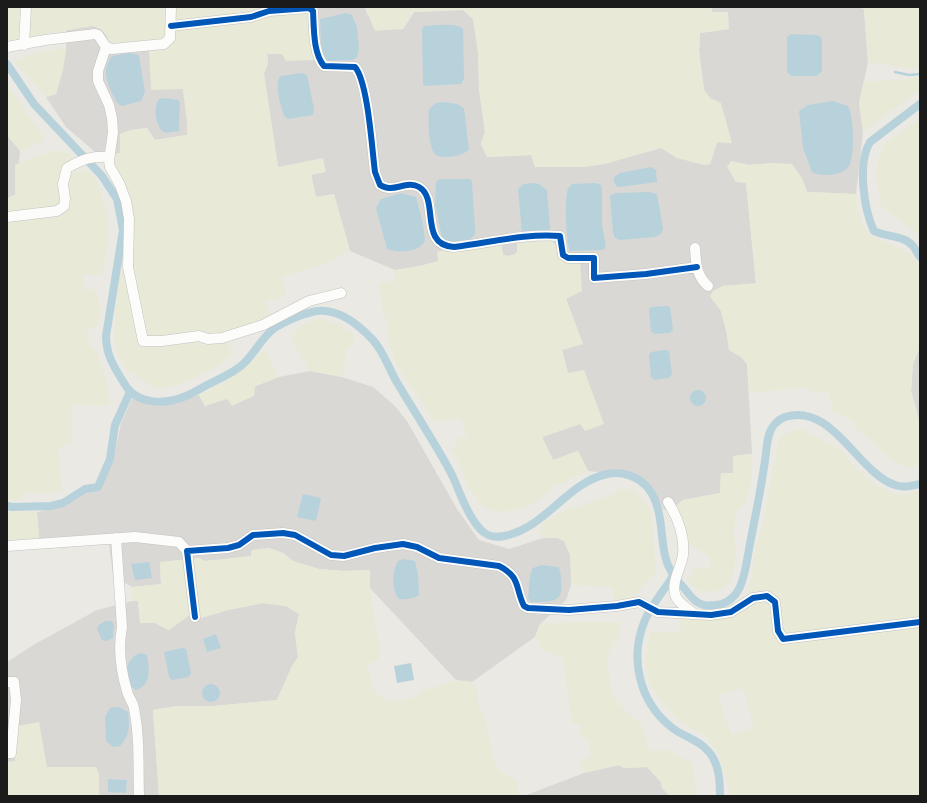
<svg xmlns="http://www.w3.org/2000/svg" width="927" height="803" font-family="Raleway,sans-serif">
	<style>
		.residential { fill: #d9d8d5 }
		.farmland { fill: #e8ead7; fill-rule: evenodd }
		.water { fill: #b8d2dc }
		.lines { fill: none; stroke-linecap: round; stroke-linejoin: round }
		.stream { stroke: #b8d2dc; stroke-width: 2.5 }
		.canal { stroke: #b8d2dc; stroke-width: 8 }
		.minor-casing { stroke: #c2c2c0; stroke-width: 11 }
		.minor { stroke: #fcfcfb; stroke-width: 10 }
		.cycleway-casing { stroke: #fff; stroke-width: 8 }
		.cycleway { stroke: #0057b8; stroke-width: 6 }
	</style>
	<rect width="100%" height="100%" fill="#eae9e4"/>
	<path class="residential" d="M316,7H365L368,16L403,29L414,12L463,10L473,19L478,52L479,89L485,132L481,144L487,157L531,155L584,167L604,164L661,148L677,158L710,164L717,142L732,143L710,98L704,90L699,51L700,33L729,29L712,12V7H858L864,9L868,62L859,103L863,132L856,194L807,192L802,178L774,163L748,165L731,161L746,183L756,284L723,286L710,296L721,311L727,334L729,350L741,357L747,364L752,454L733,456V473H721L720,493L683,500L677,505L664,510L652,489L645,480L631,473L616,471L597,472L588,471L578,451L553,460L542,437L580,424L562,350L583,344L566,299L517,252L514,255L506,256L503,254L501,245L420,266L395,270L350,251L334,194L316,197L311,175L278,167L264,74L268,63L267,54H282L311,37L308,16Z
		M87,26H93L101,29L107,36L110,45L148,42L183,89L187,120V135L155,140L147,128L131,130L120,134V153L101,157L66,127L46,97L56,94L66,50V30Z
		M7,135L20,151L19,163L15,166V195L7,198Z
		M920,347V423H919L911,391L913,364Z
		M310,371L342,377L373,387L394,405L407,421L457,509L479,540L509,549L543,538H558L564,541L570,555L571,568V585L566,600L540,624L535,637L472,682L456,680L370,588V570L344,571L319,569L293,561L283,553L269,548L252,550L251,556L238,558L205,561L199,558L160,562L161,584L132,587L113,576L109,544L40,549L37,512L64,505L87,492L100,489L114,457L121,423L132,399L154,403L175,402L199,395L205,406L279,377Z
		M132,601H138L140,622L155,623L169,630L191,614L201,618L228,610L263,603L286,606L299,614L295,633L298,657L292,666L277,700L214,706H177L153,710L159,796H99V775L96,767H47L7,762V662L35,644L97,610Z
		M619,765L624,768L647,767L661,782L662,788L670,796H524L584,773Z"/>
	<path class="farmland" d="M7,7H19V38L16,41L7,40Z
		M28,7H164V21L168,22L165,39L160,41L110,45L107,36L101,29L93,26L26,37Z
		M173,7H265L263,11L176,23Z
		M365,7H712V12H728L729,29L700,33L699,51L704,90L710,98L721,103L732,143L717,142L710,164L704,165L677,158L661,148L604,164L584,167H535L531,155L487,157L481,144L485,132L479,89L478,52L473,19L463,10L414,12L403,29L375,31Z
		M858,7H920V68H903L868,62L864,9Z
		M303,13L308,16L314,60L286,61L282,54H267L268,63L264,74L278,167L323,158L326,172L311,175L316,197L334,194L350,251L329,262L282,277L287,295L266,301L270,317L225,334L208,336L204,332L198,331L146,339L134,287L131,235L112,155L120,153V134L131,130L147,128L155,140L187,135V120L183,89L151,90L149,49L169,47L173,42L175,33L179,29L253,22L270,16Z
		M65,48L66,50L63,70L56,94L46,97L14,62L24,56Z
		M920,76V90L863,132L859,103L864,82L909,79Z
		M7,84L46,140L20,151L7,135Z
		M920,119V235L881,206L876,173L880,152L884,144Z
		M52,151H63L73,156L63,166L61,204L57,208L7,215V198L15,195V165Z
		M731,161L748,165L774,163L792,164L802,178L807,192L856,194L857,207L864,226L872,236L903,250L916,260L920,268V347L913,364L911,391L917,411L920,428L919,463L912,467L897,464L856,428L853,420L833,412L829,392L815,393L806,387L749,393L747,364L741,357L729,350L727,334L721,311L710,296L713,291L723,286L756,283L746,183L736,182L727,167Z
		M85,170L95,177L108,215V246L102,274L84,275V288L95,290L100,306L101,315L97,326L88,328V340L92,348L96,350L107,382L110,405H71L72,442L58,448L62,491L25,494L19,500L7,499V221L66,212L69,208L68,176Z
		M551,239L556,245L559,257L580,262L582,291L566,299L583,344L562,350L568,373L584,370L604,424L585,431L580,424L542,437L553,460L578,451L588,471L555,486L539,500L522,509L499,512L491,510L483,506L466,483L460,464L450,448L457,446L455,440L467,436L460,419L434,421L396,364L388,338L387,320L383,312L379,283L395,280V270L420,266L438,261L437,252L444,250L501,244L503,254L506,256L514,255L517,252V243Z
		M122,269H124L141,341L146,348L197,338L202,346L227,341L233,353L216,368L187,382L164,388L154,387L131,373L122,364L117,352L114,337L117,295Z
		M322,318L343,326L354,334V341L347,350L342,377L310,371L291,338L297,329L306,322Z
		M265,349L279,377L255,386L254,396L232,406L227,399L205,406L199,395L229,379L251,363Z
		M793,430H804L839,448L856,469L875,484L893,493L907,494L920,491V619L786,634L782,632L778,602L775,595L768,592L748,595L756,546L762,528L778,443L781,437Z
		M752,454V478L746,501L736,512L734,531L736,555L733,574L728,584L720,590L703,593L687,581L695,567L706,569L712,568L709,556L686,542L677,505L683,500L720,493L721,473H733V456Z
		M620,489H626L634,491L647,505L652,514L656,573L646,582L631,600L614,599L612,587L571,585L570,555L564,541L558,538H543L540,532L541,525L557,514L572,508L609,496Z
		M7,511L37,512L39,539L7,540Z
		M269,548L283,553L293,561L319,569L344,571L370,570V588L375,626L380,645L379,660L367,664L375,693L389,702L413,698L423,691L456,680L472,682L477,690L479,707L486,722L493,757L500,772L507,775L516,781L520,796H159L153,710L177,706H214L277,700L292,666L298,657L295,633L299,614L286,606L263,603L228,610L201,618L196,597L193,559L199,558L205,561L251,556L252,550Z
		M182,560L191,614L169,630L155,623H140L138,601H132V587L161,584L160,562Z
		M762,600L771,602L775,635L779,642L920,628V796H731L719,755L708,738L681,722L661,701L649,683L646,666V653L650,632H679L680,618L705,620L721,619L734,615L754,602ZM743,688L754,728L731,735L718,695Z
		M573,622H619L620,633L607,656L611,692L619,704L644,728L649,751L668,750L693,763L696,796H670L662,788L661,782L647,767L624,768L619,765L584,773L580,761L591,757L588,739L581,738L579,724L572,723L563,658L542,650L535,637L540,624Z
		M39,722L47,767H96L99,775V796H7V762L15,761L18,726Z"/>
	<path class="water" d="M346,13L352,15L357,27L359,50L357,57L353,60L328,61C319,51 321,31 320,19Z
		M424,26C434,26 456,22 463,29L464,79L461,84L424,86L423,83L422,30Z
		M791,34L817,35L822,38V71L817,76H791L787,72V37Z
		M129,53L139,55L145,92L141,101L122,106L118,104C110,90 99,71 112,56Z
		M302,73L307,75L314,109L313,115L288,119L284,116C281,105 274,87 280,76Z
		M165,98L178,100L180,103L179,131L165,133C155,128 153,107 159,99Z
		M833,101L848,106C854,116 855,156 849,166C843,176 821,177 812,172L803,148L799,111L808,105Z
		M442,102L457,104L464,108L469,150C462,155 457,156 448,157C445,157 439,157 436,155C428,149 428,118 429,109L436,103Z
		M651,167L656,170L657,182L620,187L616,186L614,182V177L620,173Z
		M442,179H470L472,182L475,228V234L471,239L449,243L442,238L435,205L436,183L438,180Z
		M534,183L539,184L547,190L550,228L548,231L522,233L518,189L524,184Z
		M596,183L601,185L602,189V225L606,246L603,250L570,251C566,243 564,197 568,189C569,187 571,185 572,184Z
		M649,192L657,194L663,228L661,234L655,237L620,240L615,238L613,233L610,196L615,193Z
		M401,193L416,197L423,223L425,241C417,253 400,253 387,249L376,208L381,199Z
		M666,306L670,307L673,330L669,333L655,334L651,332L649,310L651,307Z
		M665,350L669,351L672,374L669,378L654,380L651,377L649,355L651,352Z
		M690 398a8 8 0 1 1 16 0a8 8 0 1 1-16 0Z
		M303,494L321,498L316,521L297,517Z
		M404,559L415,561L418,574L419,595C413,599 406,600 399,599C391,590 392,571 398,561Z
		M149,562L152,578L135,580L131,564Z
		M541,565L558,567C561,571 561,577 561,582C564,605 548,601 531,602L528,598C529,591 529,572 533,568Z
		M105,621H111L114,624L113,638L107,641L102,640L97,629L99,625Z
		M216,634L221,648L207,652L203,639Z
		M182,648L186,649L191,673L189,677L172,680L169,677L164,652Z
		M141,653L147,655C149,669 152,685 136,690C121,682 125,656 141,653Z
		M411,663L414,680L397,683L394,666Z
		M202 693a9 9 0 1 1 18 0a9 9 0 1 1-18 0Z
		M119,707L128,712C130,726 130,735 120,746L113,747L106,741L105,717L110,708Z
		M108,779L127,780L126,793L108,792Z"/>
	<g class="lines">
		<path class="stream" d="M895,72L909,75L920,74"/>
		<path class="canal" d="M7,64L34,104L102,176L117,199L123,230L106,336C106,355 114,367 124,383C136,405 165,405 186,396C194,393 201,388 209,384C220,378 232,374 242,365C255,354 261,337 276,327C286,321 300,315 312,312C335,306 358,324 373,340C383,351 388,366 395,379C413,410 434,441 451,473C460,491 466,514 481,530C487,536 495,538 504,536C546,528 566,483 607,474C622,471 638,476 648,488C663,507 660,533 665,556C668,569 675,579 684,588C688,593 692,599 697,602C703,606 710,606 716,605C743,602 745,571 749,549C754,522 760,495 764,467C766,457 766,445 769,435C771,427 777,420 785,417C832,402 858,473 895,485C904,488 911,486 920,484
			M920,104L870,142C857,163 864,210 874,231C886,237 904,235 913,246C916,249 917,254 920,257
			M7,506L12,507L51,506L63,503L85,489L98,487L110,459L115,425L130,392
			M673,576C664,591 652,603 645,620C629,658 639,701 671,727C682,736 696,739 705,748C719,760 720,779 720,796"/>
		<defs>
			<path id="minor" d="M171,26L251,17L269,11L309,8L313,11C314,28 313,53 324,66L355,67C368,82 372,150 375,172L380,185C382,186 386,188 389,188C398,189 409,181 419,187C440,199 418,245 454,247C489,243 525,233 560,236L563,255L568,258H594V278L646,274L697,267
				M24,45L26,7
				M7,47L45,40L95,34L98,35L106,47L112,49L164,44L170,38L171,7
				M106,47L98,71V81L109,105L112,118L113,132L109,161L110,167L120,185L126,201L129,219L128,267L143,341H162L199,336L208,339L222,338L263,325L309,301L341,293
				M7,217L57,211L64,206L65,199L63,184L67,168C83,159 91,156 109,157
				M695,248C696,262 696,276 708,286
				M668,502C678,518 685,536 683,555C681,569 670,583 676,597C679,604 689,609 694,614
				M116,538L122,627C118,648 121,671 127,691C128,697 133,702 134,708C140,738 138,765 139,796
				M7,546L135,537L179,542L187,551
				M195,617L187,551L228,548L239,545L253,535L283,533L295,535L331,555L344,556L375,548L403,544L417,547L439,558L499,566C521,577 515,588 524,606L528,608L569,610L617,606L639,602L658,612L711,615L731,612L753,598L767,596L775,602L778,631L783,639L920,622
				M7,682H14L16,700L11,753H7"/>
		</defs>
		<use href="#minor" class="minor-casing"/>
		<use href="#minor" class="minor"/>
		<defs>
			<path id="cycleway" d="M171,26L251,17L269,11L309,8L313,11C314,28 313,53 324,66L355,67C368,82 372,150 375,172L380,185C382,186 386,188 389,188C398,189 409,181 419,187C440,199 418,245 454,247C489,243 525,233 560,236L563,255L568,258H594V278L646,274L697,267
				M195,617L187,551L228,548L239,545L253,535L283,533L295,535L331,555L344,556L375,548L403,544L417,547L439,558L499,566C521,577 515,588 524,606L528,608L569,610L617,606L639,602L658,612L711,615L731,612L753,598L767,596L775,602L778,631L783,639L920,622"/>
		</defs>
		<use href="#cycleway" class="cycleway-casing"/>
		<use href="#cycleway" class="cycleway"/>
	</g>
	<rect width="927" height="803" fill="none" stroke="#1b1b1b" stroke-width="16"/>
</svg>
